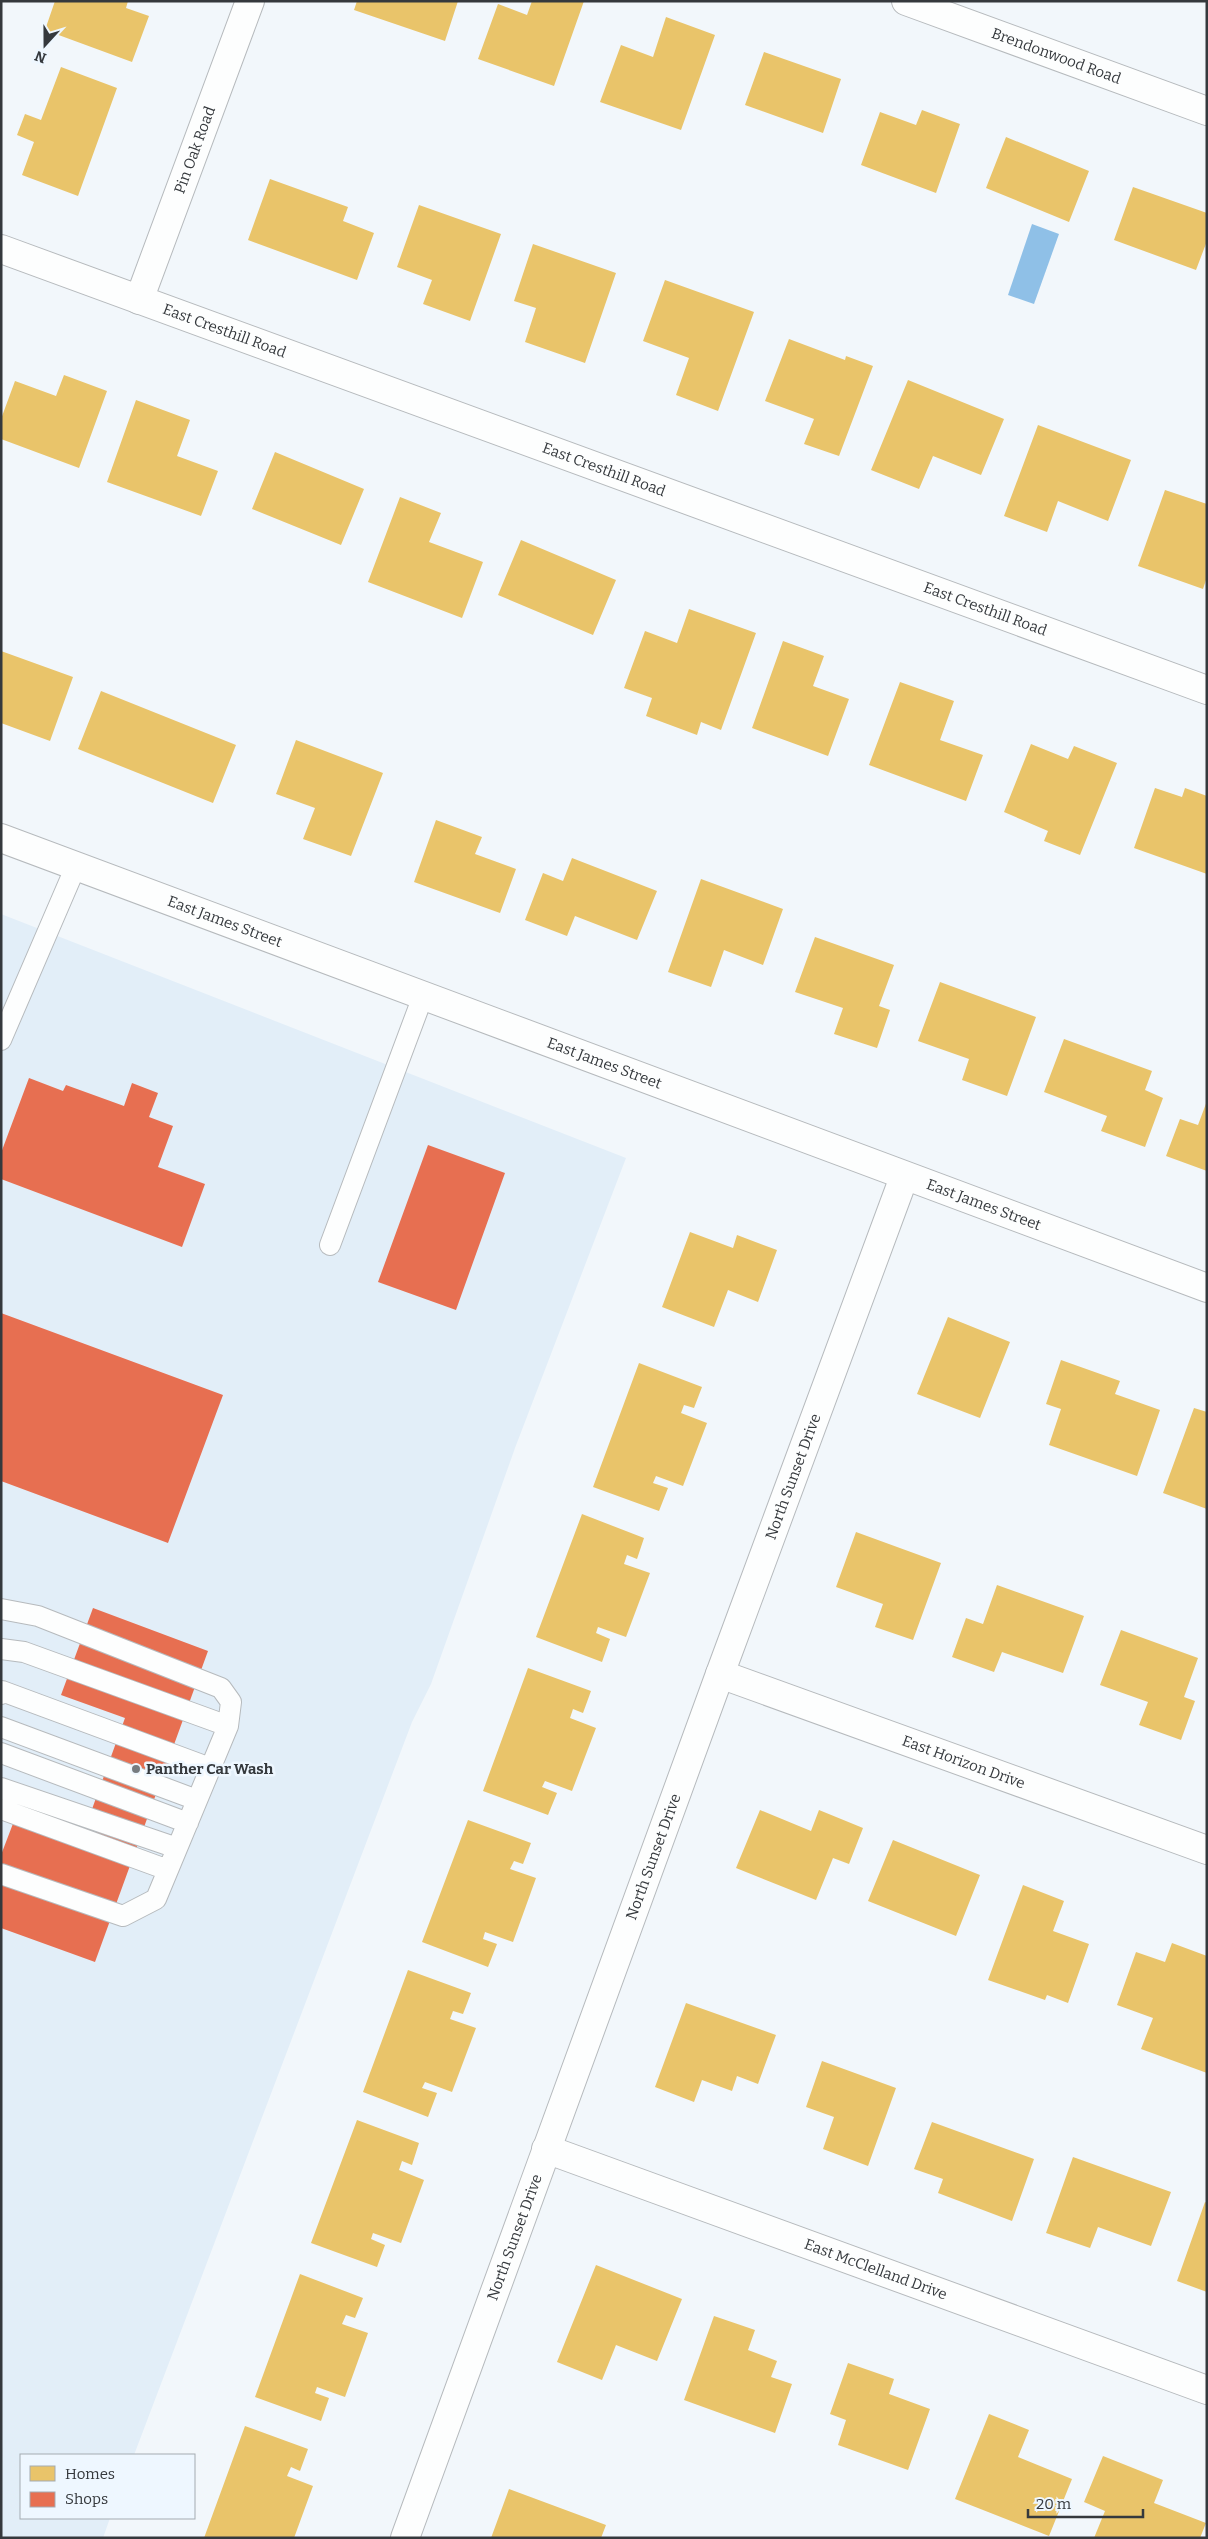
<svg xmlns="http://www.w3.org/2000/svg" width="1208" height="2539" font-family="Bitter,serif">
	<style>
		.built { fill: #e2eef8 }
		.water { fill: #8fc0e7 }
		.homes { fill: #e9c46a }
		.shops { fill: #e76f51 }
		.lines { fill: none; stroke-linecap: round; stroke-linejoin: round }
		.service-casing { stroke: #b6babd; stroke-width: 22 }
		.minor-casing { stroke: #b6babd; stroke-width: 30 }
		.tertiary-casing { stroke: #b6babd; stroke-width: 30 }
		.service { stroke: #fdfefe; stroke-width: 20 }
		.minor { stroke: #fdfefe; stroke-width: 28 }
		.tertiary { stroke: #fdfefe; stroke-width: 28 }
		.poi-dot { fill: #777c80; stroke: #eef7ff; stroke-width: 2 }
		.labels { text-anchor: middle; stroke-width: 5; stroke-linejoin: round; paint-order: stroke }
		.street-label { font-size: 15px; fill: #35393d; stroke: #eef7ff }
		.poi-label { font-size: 15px; font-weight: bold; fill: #35393d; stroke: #eef7ff; text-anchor: start }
	</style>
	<rect width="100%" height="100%" fill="#f2f7fb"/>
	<path class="built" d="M1,914L626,1158L515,1448L431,1684L412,1722L134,2455H21V2518H110L103,2538H1Z"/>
	<path class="water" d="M1032,224L1059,234L1034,304L1008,295Z"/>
	<path class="homes" d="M55,1H128L126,8L149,16L132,62L45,30Z
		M357,1H458L445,41L354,10Z
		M532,1H584L554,86L478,59L498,4L527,15Z
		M666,17L715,35L681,130L600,102L621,45L653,57Z
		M764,52L841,79L823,133L745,105Z
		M61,67L117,88L78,196L22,175L34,142L17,135L25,114L41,120Z
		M922,110L960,124L936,193L861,165L880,112L916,125Z
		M1006,137L1089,171L1069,222L986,188Z
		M270,179L348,207L343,221L374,233L357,280L248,240Z
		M1133,187L1207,213V241L1196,270L1114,240Z
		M419,205L501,234L470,321L423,304L432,280L397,267Z
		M533,244L616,273L585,363L525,342L536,308L514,301Z
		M665,280L754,312L718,411L676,395L689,358L643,341Z
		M789,339L845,360L846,356L873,366L839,456L804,444L814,419L765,401Z
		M64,375L107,391L79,468L1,439V419L15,381L56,396Z
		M908,380L1004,419L981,475L933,456L919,489L871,470Z
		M136,400L190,420L177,456L218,471L201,516L107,482Z
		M1038,425L1131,460L1108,521L1058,501L1047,532L1004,516Z
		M275,452L364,489L341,545L252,509Z
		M1165,490L1207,504V577L1203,589L1138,566Z
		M400,497L441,513L429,542L483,562L462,618L368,582Z
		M521,540L616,580L593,635L498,595Z
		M689,609L756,633L721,730L701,722L697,735L646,716L652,698L624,688L645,631L677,643Z
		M783,641L824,656L813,686L849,699L828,756L752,728Z
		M1,651L73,677L50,741L1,723Z
		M900,682L954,701L940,740L983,755L966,801L869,765Z
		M101,691L236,745L213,803L78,749Z
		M296,740L383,773L351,856L303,839L315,808L276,794Z
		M1031,744L1068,759L1074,746L1117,763L1080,855L1044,841L1048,831L1004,812Z
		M1155,788L1182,797L1185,788L1207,796V874L1134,848Z
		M436,820L482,837L475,854L516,869L500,913L414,882Z
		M572,858L657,891L637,940L575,916L567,936L525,920L543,873L563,881Z
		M701,879L783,909L763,965L724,950L711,987L668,972Z
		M815,937L894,965L879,1006L890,1010L877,1048L834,1034L843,1008L795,992Z
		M940,982L1036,1017L1007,1096L962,1080L969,1059L918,1041Z
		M1064,1039L1152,1071L1145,1090L1163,1098L1145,1147L1101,1131L1107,1116L1044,1092Z
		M1207,1101V1171L1166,1156L1180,1119L1198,1125Z
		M690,1232L733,1248L737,1235L777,1250L758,1302L728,1290L714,1327L662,1307Z
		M948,1317L1010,1342L980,1418L917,1394Z
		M1061,1360L1120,1381L1115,1394L1160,1410L1137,1476L1049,1445L1061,1409L1046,1404Z
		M639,1363L702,1387L694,1408L684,1405L681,1413L707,1423L683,1486L656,1476L653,1483L668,1488L659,1511L593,1487Z
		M1194,1408L1207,1412V1509L1163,1493Z
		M582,1514L644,1538L637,1559L627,1555L624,1564L650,1573L626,1637L598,1627L596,1633L610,1639L602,1662L536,1637Z
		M856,1532L941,1563L913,1640L875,1627L883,1604L836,1587Z
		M997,1585L1084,1616L1063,1673L1002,1652L994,1672L952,1657L966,1618L983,1624Z
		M1121,1630L1198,1658L1184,1697L1195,1701L1181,1740L1139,1725L1148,1702L1100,1685Z
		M528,1668L591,1691L583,1713L573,1709L570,1718L596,1728L572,1791L545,1781L542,1787L557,1793L548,1815L483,1791Z
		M760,1810L811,1831L819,1810L863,1828L849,1864L833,1858L816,1900L736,1868Z
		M468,1820L531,1843L523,1864L514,1861L510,1869L536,1878L513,1942L485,1932L483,1939L497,1944L488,1967L422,1942Z
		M893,1840L980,1875L956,1936L868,1901Z
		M1023,1885L1064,1901L1053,1931L1089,1944L1068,2003L1047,1995L1045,2000L988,1980Z
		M1172,1943L1207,1956V2073L1141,2049L1153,2018L1117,2005L1136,1952L1165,1962Z
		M408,1970L471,1993L463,2014L453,2011L450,2019L476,2028L452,2092L425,2082L422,2088L437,2093L428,2117L363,2092Z
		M686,2003L776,2035L758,2084L737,2076L732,2091L702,2080L694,2102L655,2087Z
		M822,2061L896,2088L868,2166L823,2149L834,2117L806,2107Z
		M357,2120L419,2143L412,2165L402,2161L399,2170L424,2180L401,2243L373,2233L371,2239L385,2245L377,2267L311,2243Z
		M932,2122L1034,2159L1012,2221L938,2193L943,2179L914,2169Z
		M1073,2157L1171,2192L1151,2246L1098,2227L1090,2248L1046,2233Z
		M1205,2202L1207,2203V2292L1177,2281Z
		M596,2265L682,2299L657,2361L616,2345L602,2380L557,2362Z
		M300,2274L363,2298L355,2318L346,2315L342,2324L368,2333L345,2397L317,2387L315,2393L329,2398L321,2421L255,2397Z
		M714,2316L755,2330L748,2350L777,2361L771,2377L792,2384L775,2433L684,2400Z
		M848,2363L894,2379L889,2394L930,2409L908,2470L838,2445L846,2420L830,2414Z
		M989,2414L1029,2430L1018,2457L1072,2479L1049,2536L955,2499Z
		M245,2426L308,2449L300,2471L291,2467L287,2476L313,2486L294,2538H204Z
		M1103,2456L1163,2480L1154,2503L1206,2523L1200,2538H1094L1105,2511L1084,2502Z
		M509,2489L606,2525L601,2538H491Z"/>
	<path class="shops" d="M29,1078L63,1091L66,1085L124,1106L132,1083L158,1093L149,1117L173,1126L158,1167L205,1184L182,1247L1,1179V1153Z
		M428,1145L505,1173L456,1310L378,1282Z
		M1,1313L223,1395L168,1543L1,1481Z
		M93,1608L208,1651L95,1962L1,1928V1855L14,1821L79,1845L125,1718L61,1695Z"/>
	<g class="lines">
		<defs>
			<path id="service" d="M1,1040L76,866
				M330,1245L423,996
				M1,1609L38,1616L221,1688L231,1702L228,1726L156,1899L123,1916L1,1874
				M1,1649L24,1652L228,1726
				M1,1694L2,1691L210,1768
				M1,1727L197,1800
				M1,1753L188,1823
				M1,1788L177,1848
				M1,1809L168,1870"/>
			<g id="minor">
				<path id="s1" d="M906,1L1207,111"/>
				<path id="s2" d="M1,249L1207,690"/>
				<path id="s3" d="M139,300L250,1"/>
				<path id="s4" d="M720,1674L1207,1850"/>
				<path id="s5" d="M546,2149L1207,2390"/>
				<path id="s6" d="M405,2538L720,1674L904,1177"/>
			</g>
			<g id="tertiary">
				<path id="s7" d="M1,838L1207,1288"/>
			</g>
		</defs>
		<use href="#service" class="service-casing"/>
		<use href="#minor" class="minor-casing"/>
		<use href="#tertiary" class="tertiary-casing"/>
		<use href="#service" class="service"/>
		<use href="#minor" class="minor"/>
		<use href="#tertiary" class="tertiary"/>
	</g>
	<circle class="poi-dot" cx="136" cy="1769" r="5"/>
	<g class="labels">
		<g class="street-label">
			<text dy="5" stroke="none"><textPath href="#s1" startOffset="160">Brendonwood Road</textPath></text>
			<text dy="5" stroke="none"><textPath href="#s3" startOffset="160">Pin Oak Road</textPath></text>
			<text dy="5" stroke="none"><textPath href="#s2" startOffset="238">East Cresthill Road</textPath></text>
			<text dy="5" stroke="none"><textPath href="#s2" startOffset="642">East Cresthill Road</textPath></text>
			<text dy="5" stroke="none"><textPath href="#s2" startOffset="1048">East Cresthill Road</textPath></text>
			<text dy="5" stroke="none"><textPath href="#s7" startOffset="239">East James Street</textPath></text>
			<text dy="5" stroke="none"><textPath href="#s7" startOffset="644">East James Street</textPath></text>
			<text dy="5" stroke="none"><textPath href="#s7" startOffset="1049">East James Street</textPath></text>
			<text dy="5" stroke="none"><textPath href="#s6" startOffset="1130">North Sunset Drive</textPath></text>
			<text dy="5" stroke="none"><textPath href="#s4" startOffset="259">East Horizon Drive</textPath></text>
			<text dy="5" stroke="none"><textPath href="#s6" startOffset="725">North Sunset Drive</textPath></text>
			<text dy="5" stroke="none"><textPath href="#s6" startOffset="320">North Sunset Drive</textPath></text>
			<text dy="5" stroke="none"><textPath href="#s5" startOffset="351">East McClelland Drive</textPath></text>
		</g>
		<g class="poi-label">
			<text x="146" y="1774">Panther Car Wash</text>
		</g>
	</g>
	<rect width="1208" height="2539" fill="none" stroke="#35393d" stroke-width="5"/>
	<rect x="20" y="2454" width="175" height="65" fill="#eef7ff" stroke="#a4abb1"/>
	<rect x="30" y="2466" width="25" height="15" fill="#e9c46a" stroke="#a4abb1"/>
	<text x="65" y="2479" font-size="15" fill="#35393d">Homes</text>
	<rect x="30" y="2492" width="25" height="15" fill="#e76f51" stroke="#a4abb1"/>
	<text x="65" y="2504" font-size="15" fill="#35393d">Shops</text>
	<g transform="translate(45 45) rotate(201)" stroke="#eef7ff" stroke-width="4" paint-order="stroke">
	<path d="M0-4L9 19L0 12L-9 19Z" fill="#35393d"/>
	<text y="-8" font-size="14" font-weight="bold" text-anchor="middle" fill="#35393d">N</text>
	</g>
	<path d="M1028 2509v8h115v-8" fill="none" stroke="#35393d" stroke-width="2.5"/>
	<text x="1036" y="2509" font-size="15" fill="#35393d" stroke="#eef7ff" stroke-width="4" paint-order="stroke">20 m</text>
</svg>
